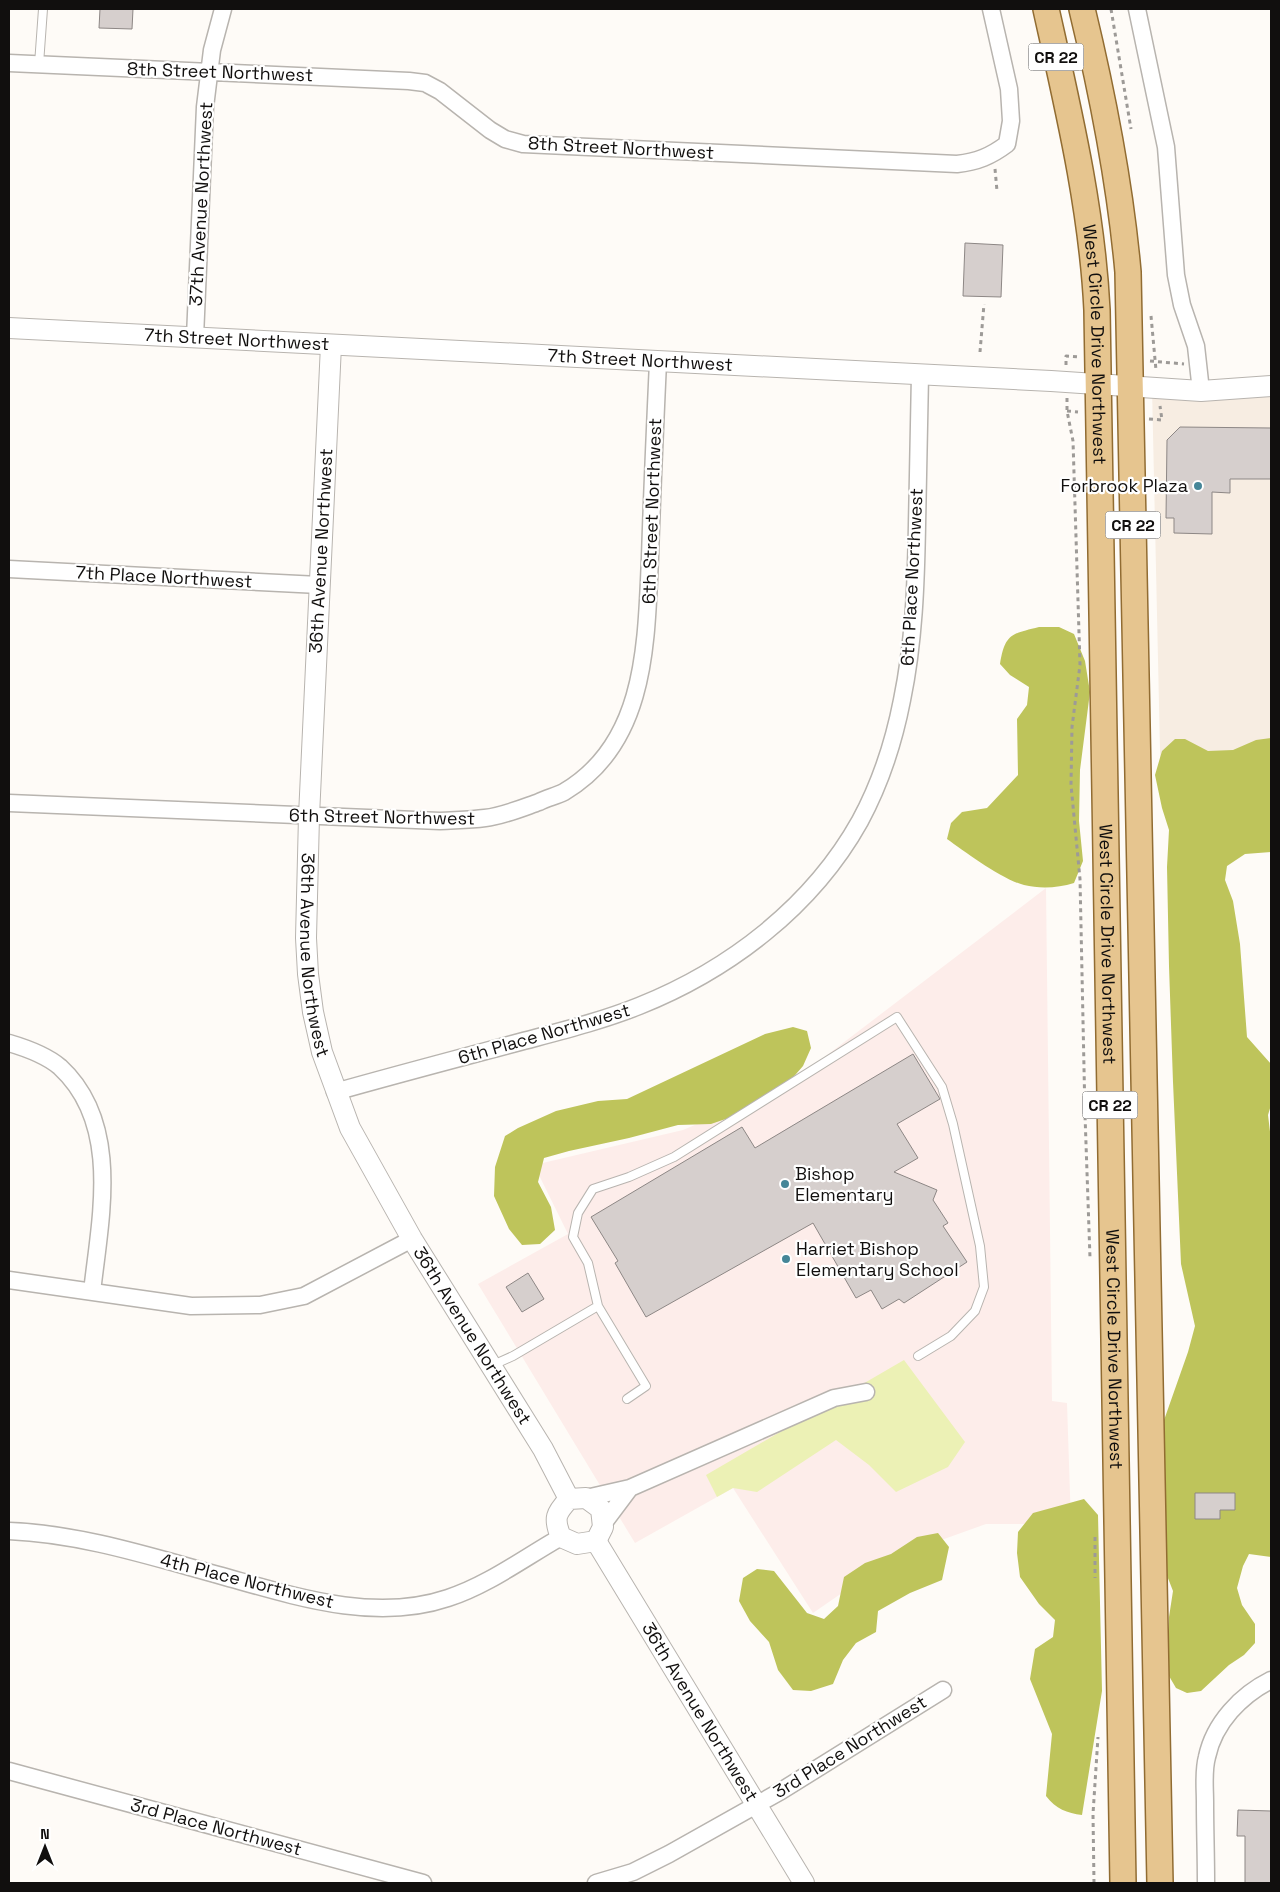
<svg xmlns="http://www.w3.org/2000/svg" width="1280" height="1892" font-family="'Space Grotesk',sans-serif">
	<style>
		.built { fill: #f7ede2 }
		.education { fill: #fdedea }
		.green { fill: #ecf1b5 }
		.forest { fill: #bec45b }
		.building { fill: #d6cfcd; stroke: #8d8785 }
		.lines { fill: none; stroke-linecap: round; stroke-linejoin: round }
		.service-casing { stroke: #b8b4af; stroke-width: 10 }
		.minor-casing { stroke: #b8b4af; stroke-width: 19 }
		.tertiary-casing { stroke: #b8b4af; stroke-width: 22 }
		.primary-casing { stroke: #916c32; stroke-width: 28 }
		.path { stroke: #9d9a97; stroke-width: 3; stroke-dasharray: 4 4; stroke-linecap: butt }
		.service { stroke: #fff; stroke-width: 8 }
		.minor { stroke: #fff; stroke-width: 16 }
		.tertiary { stroke: #fff; stroke-width: 20 }
		.primary { stroke: #e6c58f; stroke-width: 25 }
		.poi-dot { fill: #458698; stroke: #fff; stroke-width: 2 }
		.labels { text-anchor: middle; stroke-width: 4.5; stroke-linejoin: round; paint-order: stroke }
		.shield { fill: #fff; stroke: #585756; stroke-width: 1 }
		.shield-label { font-size: 16px; font-weight: bold; fill: #110f0e }
		.street-label { font-size: 18px; fill: #110f0e; stroke: #fff }
		.poi-label { font-size: 18px; fill: #110f0e; stroke: #fff; text-anchor: start }
	</style>
	<rect width="100%" height="100%" fill="#fefbf7"/>
	<path class="built" d="M1271,386V773L1161,795L1152,388Z"/>
	<path class="education" d="M1046,888L1052,1401L1067,1403L1071,1524H986L894,1557L813,1613L733,1488L635,1543L478,1284L568,1234L534,1165L683,1130L788,1085Z"/>
	<path class="green" d="M904,1360L965,1442L948,1467L896,1492L869,1465L836,1440L757,1492L733,1488L717,1497L706,1475Z"/>
	<path class="forest" d="M1039,627H1059L1074,634L1085,661L1090,692L1080,770L1079,821L1083,861L1074,883C1058,888 1040,889 1024,885C1003,880 965,852 947,839L951,823L962,812L987,808L1018,775L1017,719L1027,705L1029,687L1010,675L1000,664C1005,634 1011,634 1039,627Z
		M1271,738V852L1245,854L1227,866L1225,880L1233,901L1240,944L1247,1037L1271,1064V1105L1268,1115L1271,1140V1557L1249,1554L1243,1566L1237,1588L1242,1605L1255,1624V1643L1244,1655L1229,1665L1201,1691L1187,1693L1176,1688L1169,1676V1617L1173,1591L1164,1568L1163,1423L1188,1352L1195,1326L1181,1264L1173,1082L1169,966L1167,867L1169,830L1162,808L1155,775L1162,751L1175,739H1185L1208,751L1233,750L1256,740Z
		M793,1027L807,1031L811,1048L803,1066L776,1097L755,1109L711,1124L678,1125L629,1138L569,1151L544,1158L538,1182L551,1207L555,1230L540,1244L522,1245L509,1229L494,1196L495,1167L505,1136L518,1128L556,1111L598,1101L627,1099L765,1034Z
		M1084,1499L1098,1515L1102,1691L1082,1815C1067,1813 1056,1809 1046,1796L1052,1734L1030,1679L1035,1649L1053,1637L1055,1620L1039,1604L1020,1577L1017,1553L1018,1532L1033,1513Z
		M938,1533L949,1547L942,1580L910,1593L878,1611L876,1632L856,1643L843,1660L833,1684L811,1691L793,1690L778,1670L769,1642L750,1621L739,1601L743,1578L757,1569L774,1571L807,1613L824,1619L838,1606L844,1577L865,1563L891,1554L917,1537Z"/>
	<path class="building" d="M100,9H133L132,29L99,28Z
		M965,243L1003,245L1001,297L963,296Z
		M1180,427L1271,428V479H1230V493L1212,492V534L1174,533V518H1166L1167,440Z
		M913,1054L940,1099L897,1124L918,1158L894,1172L937,1190L933,1200L948,1223L943,1226L967,1262L904,1303L899,1299L882,1309L871,1290L856,1298L813,1223L646,1317L615,1263L618,1261L591,1217L742,1127L755,1148Z
		M528,1273L544,1299L522,1312L506,1287Z
		M1195,1493H1235V1510H1220V1519H1195Z
		M1238,1810L1271,1811V1883H1245V1836H1237Z"/>
	<g class="lines">
		<defs>
			<path id="service" d="M39,64L43,9
				M493,1365L513,1356L598,1306
				M627,1399L646,1386L598,1306L588,1263L573,1237L578,1213L593,1189L629,1177L674,1157L897,1017L942,1087L953,1124L980,1246L984,1287L975,1311L951,1336L918,1356"/>
			<path id="minor" d="M1137,9L1166,147L1176,275L1182,305L1196,346L1201,391
				M9,63L409,81L425,83L440,91L490,130L505,139L523,144L957,164C977,162 991,156 1007,144L1011,121L1009,89L991,9
				M195,337L205,107L212,50L223,9
				M9,569L319,585
				M9,803L440,821C455,820 470,820 485,818C503,816 522,808 539,802C547,798 556,796 564,792C647,743 646,643 650,558C652,493 655,427 658,362
				M9,1043C26,1048 46,1055 60,1067C122,1124 100,1219 92,1292
				M335,1092C395,1075 456,1059 516,1043C557,1032 599,1022 639,1006C729,970 812,907 860,821C880,784 894,741 902,700C914,642 916,583 917,525C918,475 919,425 920,375
				M9,1280L191,1306L260,1305L304,1296L412,1239
				M630,1488L834,1398L866,1392
				M586,1498L630,1488L603,1524
				M9,1531C82,1534 152,1557 222,1576C294,1596 374,1623 448,1598C488,1585 524,1558 561,1537
				M9,1771L423,1883
				M596,1883L633,1872L669,1854L781,1791L943,1690
				M1206,1883C1206,1856 1205,1829 1205,1803C1205,1787 1203,1771 1207,1757C1214,1723 1241,1695 1271,1680"/>
			<g id="tertiary">
				<path id="s1" d="M9,328L1051,381L1201,391L1271,386"/>
				<path id="s2" d="M331,345L309,816L306,938L308,974L313,1012L322,1052L350,1128L412,1239L543,1449L569,1499"/>
				<path d="M586,1498L601,1509L603,1527L596,1541L577,1544L561,1537C553,1518 556,1513 569,1499Z"/>
				<path id="s3" d="M596,1541L804,1883"/>
			</g>
			<g id="primary">
				<path id="s4" d="M1046,9C1068,108 1092,208 1097,310L1123,1883"/>
				<path d="M1082,9C1103,96 1120,183 1128,272L1160,1883"/>
			</g>
		</defs>
		<use href="#service" class="service-casing"/>
		<use href="#minor" class="minor-casing"/>
		<use href="#tertiary" class="tertiary-casing"/>
		<use href="#primary" class="primary-casing"/>
		<path class="path" d="M1111,9L1131,129
			M995,169L997,191
			M1151,316L1156,370
			M980,352L984,304
			M1150,361L1184,364
			M1066,365V356L1079,357
			M1067,398V411L1073,441L1080,665L1072,727L1071,785L1080,879L1085,1115L1090,1258
			M1067,411L1078,412
			M1149,419L1162,420L1160,406
			M1095,1537V1578
			M1094,1883L1093,1814L1098,1737"/>
		<use href="#service" class="service"/>
		<use href="#minor" class="minor"/>
		<use href="#tertiary" class="tertiary"/>
		<use href="#primary" class="primary"/>
	</g>
	<g class="poi-dot">
		<circle cx="1198" cy="486" r="5"/>
		<circle cx="785" cy="1184" r="5"/>
		<circle cx="786" cy="1259" r="5"/>
	</g>
	<g class="labels">
		<g class="shield">
			<rect x="1028.5" y="43.5" width="55" height="27" rx="4"/>
			<rect x="1105.5" y="511.5" width="55" height="27" rx="4"/>
			<rect x="1082.5" y="1091.5" width="55" height="27" rx="4"/>
		</g>
		<g class="shield-label">
			<text x="1056" y="63">CR 22</text>
			<text x="1133" y="531">CR 22</text>
			<text x="1110" y="1111">CR 22</text>
		</g>
		<g class="street-label">
			<text transform="translate(220 72) rotate(2)" y="6">8th Street Northwest</text>
			<text transform="translate(621 148) rotate(3)" y="6">8th Street Northwest</text>
			<text transform="translate(201 204) rotate(-87)" y="6">37th Avenue Northwest</text>
			<text dy="6" stroke="none"><textPath href="#s1" startOffset="228">7th Street Northwest</textPath></text>
			<text dy="6" stroke="none"><textPath href="#s4" startOffset="340">West Circle Drive Northwest</textPath></text>
			<text dy="6" stroke="none"><textPath href="#s1" startOffset="632">7th Street Northwest</textPath></text>
			<text transform="translate(652 511) rotate(-88)" y="6">6th Street Northwest</text>
			<text transform="translate(321 551) rotate(-87)" y="6">36th Avenue Northwest</text>
			<text transform="translate(164 577) rotate(3)" y="6">7th Place Northwest</text>
			<text transform="translate(912 577) rotate(-87)" y="6">6th Place Northwest</text>
			<text transform="translate(382 817) rotate(1)" y="6">6th Street Northwest</text>
			<text dy="6" stroke="none"><textPath href="#s4" startOffset="940">West Circle Drive Northwest</textPath></text>
			<text dy="6" stroke="none"><textPath href="#s2" startOffset="611">36th Avenue Northwest</textPath></text>
			<text transform="translate(544 1034) rotate(-16)" y="6">6th Place Northwest</text>
			<text dy="6" stroke="none"><textPath href="#s2" startOffset="1031">36th Avenue Northwest</textPath></text>
			<text dy="6" stroke="none"><textPath href="#s4" startOffset="1345">West Circle Drive Northwest</textPath></text>
			<text transform="translate(247 1581) rotate(14)" y="6">4th Place Northwest</text>
			<text dy="6" stroke="none"><textPath href="#s3" startOffset="200">36th Avenue Northwest</textPath></text>
			<text transform="translate(850 1747) rotate(-32)" y="6">3rd Place Northwest</text>
			<text transform="translate(216 1827) rotate(15)" y="6">3rd Place Northwest</text>
		</g>
		<g class="poi-label">
			<text x="1188" y="492" text-anchor="end">Forbrook Plaza</text>
			<text x="795" y="1180">Bishop<tspan x="795" dy="21">Elementary</tspan></text>
			<text x="796" y="1255">Harriet Bishop<tspan x="796" dy="21">Elementary School</tspan></text>
		</g>
	</g>
	<rect width="1280" height="1892" fill="none" stroke="#110f0e" stroke-width="20"/>
	<g transform="translate(45 1847)" stroke="#ffffff" stroke-width="4" paint-order="stroke">
	<path d="M0-4L9 19L0 12L-9 19Z" fill="#110f0e"/>
	<text y="-8" font-size="14" font-weight="bold" text-anchor="middle" fill="#110f0e">N</text>
	</g>
</svg>
